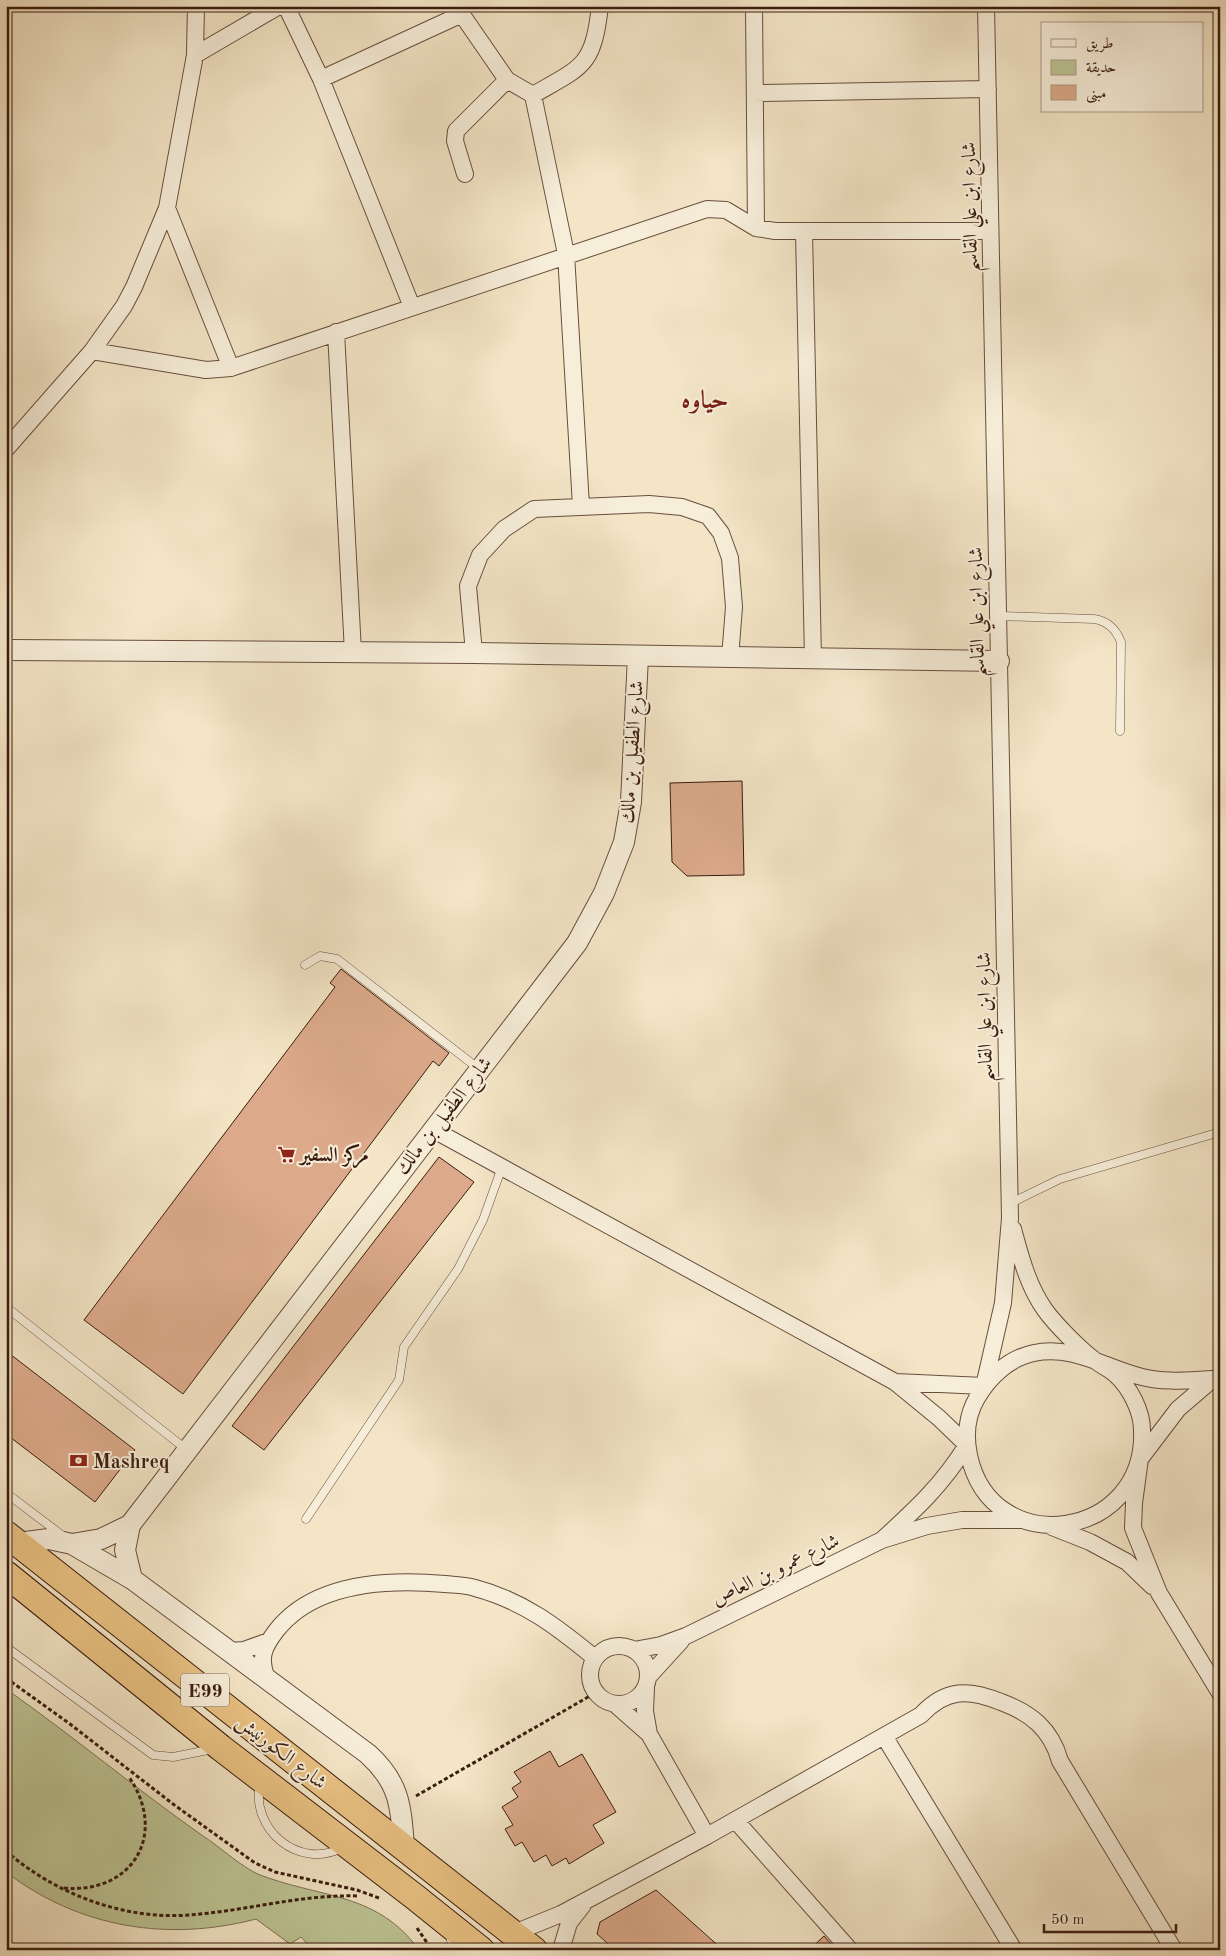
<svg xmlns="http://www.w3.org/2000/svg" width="1226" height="1956" font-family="'Old Standard TT',Amiri,serif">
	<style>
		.green { fill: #bdc494; stroke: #7c7052 }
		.building { fill: #dcaa8a; stroke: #3a1c0f }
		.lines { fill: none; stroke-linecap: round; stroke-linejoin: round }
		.service-casing { stroke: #684e3d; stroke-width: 9 }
		.minor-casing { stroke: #684e3d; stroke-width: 18 }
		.tertiary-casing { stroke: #684e3d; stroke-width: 22 }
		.trunk-casing { stroke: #3a1c0f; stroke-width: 28 }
		.path { stroke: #3a1c0f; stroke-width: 3; stroke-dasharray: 4 2.5; stroke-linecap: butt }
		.service { stroke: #f7eeda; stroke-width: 8 }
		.minor { stroke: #f7eeda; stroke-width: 16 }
		.tertiary { stroke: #f7eeda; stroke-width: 20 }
		.trunk { stroke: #eac283; stroke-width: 26 }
		.labels { text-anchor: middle; stroke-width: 4; stroke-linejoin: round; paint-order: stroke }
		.shield { fill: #f7eeda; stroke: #735b4c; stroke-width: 1 }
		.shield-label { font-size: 19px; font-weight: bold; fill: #3a1c0f }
		.street-label { font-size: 20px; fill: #3a1c0f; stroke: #f7eeda }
		.poi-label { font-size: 20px; font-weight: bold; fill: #3a1c0f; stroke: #f7eeda; text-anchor: start }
		.district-label { font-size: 25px; font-weight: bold; fill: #7a1f14; stroke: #f7eeda }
	</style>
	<rect width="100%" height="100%" fill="#f3e5c6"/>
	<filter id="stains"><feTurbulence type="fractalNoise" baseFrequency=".004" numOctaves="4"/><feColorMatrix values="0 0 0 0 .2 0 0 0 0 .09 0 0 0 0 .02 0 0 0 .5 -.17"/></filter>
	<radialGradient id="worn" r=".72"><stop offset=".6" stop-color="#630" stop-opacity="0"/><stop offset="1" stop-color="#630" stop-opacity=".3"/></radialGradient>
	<path class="green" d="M6,1689C73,1736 136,1789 203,1836C219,1846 246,1871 263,1876C322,1898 378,1893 419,1950H313L301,1937L290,1944L256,1919C168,1942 79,1928 6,1872Z"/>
	<path class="building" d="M742,781L744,875L687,876L672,862L670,783Z
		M341,969L449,1053L439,1066L433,1061L183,1394L84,1320L335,987L330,983Z
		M439,1157L474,1182L264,1450L232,1426Z
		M6,1351L135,1450L95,1502L6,1434Z
		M550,1751L559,1767L582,1754L616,1812L593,1825L604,1843L569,1864L566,1858L552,1866L546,1855L534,1862L522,1842L515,1846L505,1829L513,1825L502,1807L518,1797L512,1788L521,1782L514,1772Z
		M656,1890L723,1950H615L597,1934L600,1922Z
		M824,1936L836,1950H809Z"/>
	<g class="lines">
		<defs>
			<path id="service" d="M998,616L1094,619C1108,621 1116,629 1121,642L1120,731
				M305,965L320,956L337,959L479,1069
				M1009,1204L1060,1179L1220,1132
				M6,1307L187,1450
				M6,1493L63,1536
				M306,1519L399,1380L404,1347L458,1269L483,1220L502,1167
				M6,1647L153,1755L173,1757L213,1749
				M260,1783C250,1829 298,1870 342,1848
				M450,1935L453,1950"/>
			<path id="minor" d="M286,6L321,79L412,307
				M456,6L507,80L533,95L566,254L581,506
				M754,6L756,228
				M195,55L279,6
				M321,79L460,15
				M755,93L988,89
				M533,95C583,66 593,67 600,6
				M465,174L455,141L456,131L507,80
				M167,208L231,368
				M804,231L813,659
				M336,332L353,652
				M92,351L206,370L231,368L707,209L726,210L756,228L775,231H990
				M6,449L92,351L124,306L134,287L167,208L195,55L196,6
				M474,653L468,586L480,555L504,529L534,509L649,504L682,507L708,516L721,533L730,558L734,607L730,658
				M432,1129L895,1382L939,1418L967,1445C942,1485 917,1508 882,1540
				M1013,1229C1021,1258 1028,1286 1045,1310C1056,1325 1078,1347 1092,1358C1099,1365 1109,1368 1116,1375C1130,1388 1142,1411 1142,1430C1147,1540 991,1562 969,1455C965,1436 967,1415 977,1398C989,1377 1009,1358 1034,1353C1074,1345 1105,1368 1142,1377C1165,1383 1189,1380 1213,1379L1178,1409L1140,1459L1134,1503L1133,1528L1159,1593L1220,1693
				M895,1382L984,1386L1003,1303L1010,1218L986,6
				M1052,1527L1090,1542L1127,1562L1152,1586
				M590 1675a29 29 0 1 1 58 0a29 29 0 1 1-58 0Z
				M634,1650L661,1645L686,1636L882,1540L927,1526L962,1520H1020
				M230,1651L244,1650L269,1641
				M649,1676L681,1641
				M267,1679C259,1658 263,1648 276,1631C314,1582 388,1579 445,1584C455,1585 466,1585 475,1588C524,1601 557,1627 595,1658
				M646,1688L645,1711L649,1734
				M616,1705L649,1734L707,1836
				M884,1736L1014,1950
				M736,1821L850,1950
				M514,1933L561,1914L707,1836L921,1715C946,1688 969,1689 1001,1702C1031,1713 1051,1729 1060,1761L1174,1950
				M561,1950L569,1923L583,1905"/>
			<path id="tertiary" d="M6,650L474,653L999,661
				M18,1543L49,1539L72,1544L132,1579L368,1754C400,1783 401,1807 404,1847
				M72,1544L101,1539L130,1525
				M132,1579L125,1550L130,1525L577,943L604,893L624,842L631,802L638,656"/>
			<path id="trunk" d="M6,1534L534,1950
				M6,1574L221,1748L415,1897L481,1950"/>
		</defs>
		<use href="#service" class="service-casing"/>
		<use href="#minor" class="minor-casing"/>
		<use href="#tertiary" class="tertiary-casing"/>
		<use href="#trunk" class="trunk-casing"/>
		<path class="path" d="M6,1678L70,1724L173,1804L255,1863L275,1872L357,1890L379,1898
			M416,1796L595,1693
			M6,1851C55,1894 124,1920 189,1915C246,1911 301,1894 359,1896
			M64,1888C133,1894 168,1834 129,1777
			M417,1928L432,1950"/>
		<use href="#service" class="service"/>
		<use href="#minor" class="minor"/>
		<use href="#tertiary" class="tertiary"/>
		<use href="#trunk" class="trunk"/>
	</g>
	<defs>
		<symbol id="supermarket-bare" viewBox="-9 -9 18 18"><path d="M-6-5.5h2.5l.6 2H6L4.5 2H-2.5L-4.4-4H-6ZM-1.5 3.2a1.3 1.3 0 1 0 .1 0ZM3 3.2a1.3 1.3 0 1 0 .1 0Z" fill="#8f2418" stroke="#f7eeda" stroke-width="2.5" paint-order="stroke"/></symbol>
		<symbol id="bank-bare" viewBox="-9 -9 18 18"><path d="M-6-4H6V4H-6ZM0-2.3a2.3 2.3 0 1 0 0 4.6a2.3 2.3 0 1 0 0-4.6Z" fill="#8f2418" stroke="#f7eeda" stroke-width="2.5" paint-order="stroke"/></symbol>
	</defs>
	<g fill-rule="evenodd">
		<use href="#supermarket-bare" x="274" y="1142" width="25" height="25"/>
		<use href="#bank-bare" x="66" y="1448" width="25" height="25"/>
	</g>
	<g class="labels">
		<rect class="shield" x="181" y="1673.5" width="48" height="33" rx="4"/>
		<g class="shield-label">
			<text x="205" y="1697">E99</text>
		</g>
		<g class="street-label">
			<text transform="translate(969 207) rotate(-91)" y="7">شارع ابن علي القاسم</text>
			<text transform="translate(976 612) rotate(-91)" y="7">شارع ابن علي القاسم</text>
			<text transform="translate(631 752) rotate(-86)" y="7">شارع الطفيل بن مالك</text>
			<text transform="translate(984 1017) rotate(-91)" y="7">شارع ابن علي القاسم</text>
			<text transform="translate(443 1115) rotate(-52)" y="7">شارع الطفيل بن مالك</text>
			<text transform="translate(775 1569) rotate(-26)" y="7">شارع عمرو بن العاص</text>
			<text transform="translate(282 1751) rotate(38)" y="7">شارع الكورنيش</text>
		</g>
		<g class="poi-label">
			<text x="300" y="1161">مركز السفير</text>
			<text x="93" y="1468">Mashreq</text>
		</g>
		<g class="district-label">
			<text x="705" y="408">حياوه</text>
		</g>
	</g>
	<rect width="1226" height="1956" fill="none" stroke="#f3e5c6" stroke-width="25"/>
	<rect x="8" y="8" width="1211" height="1941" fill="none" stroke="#3a1c0f" stroke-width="2.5"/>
	<rect x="12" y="12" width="1201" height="1931" fill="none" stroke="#3a1c0f"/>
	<rect x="1041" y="22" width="162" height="90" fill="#f7eeda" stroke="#ab9a89"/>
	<rect x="1051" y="39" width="25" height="8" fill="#f7eeda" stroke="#ab9a89"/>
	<text x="1086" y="48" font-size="15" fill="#3a1c0f">طريق</text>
	<rect x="1051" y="60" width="25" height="15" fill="#bdc494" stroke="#ab9a89"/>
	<text x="1086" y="72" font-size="15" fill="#3a1c0f">حديقة</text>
	<rect x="1051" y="85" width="25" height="15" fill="#dcaa8a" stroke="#ab9a89"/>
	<text x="1086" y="98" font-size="15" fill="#3a1c0f">مبنى</text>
	<path d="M1044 1924v8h132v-8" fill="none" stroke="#3a1c0f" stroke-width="2.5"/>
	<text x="1051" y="1924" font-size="15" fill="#3a1c0f" stroke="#f7eeda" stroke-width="4" paint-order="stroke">50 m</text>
	<rect width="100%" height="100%" filter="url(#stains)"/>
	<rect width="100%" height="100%" fill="url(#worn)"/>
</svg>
